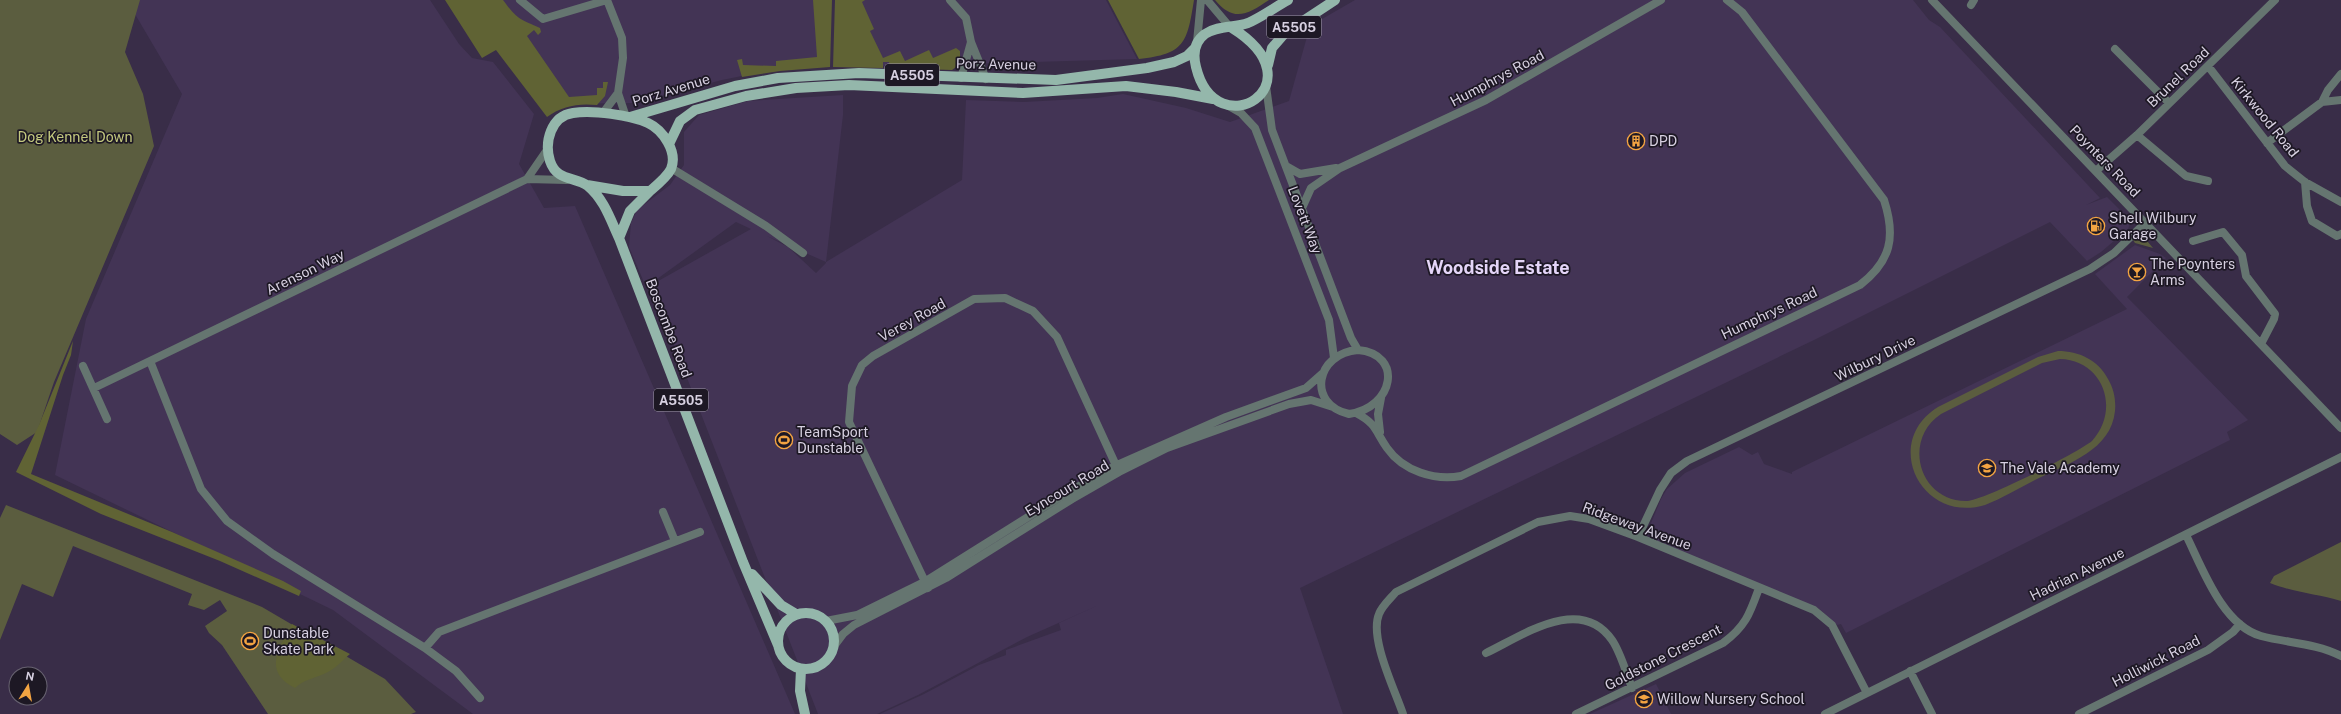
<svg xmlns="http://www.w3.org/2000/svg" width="2341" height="714" font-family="'Public Sans',sans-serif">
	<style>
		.built { fill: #433455; fill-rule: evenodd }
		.green { fill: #5b5d3f; fill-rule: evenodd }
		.forest { fill: #606334 }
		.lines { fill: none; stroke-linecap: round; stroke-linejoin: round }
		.minor { stroke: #657570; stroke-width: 8 }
		.major { stroke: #94b7ab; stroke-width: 10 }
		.labels { text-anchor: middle; stroke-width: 3.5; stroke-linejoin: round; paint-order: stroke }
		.shield { fill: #1d1824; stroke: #9f99a8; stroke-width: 1 }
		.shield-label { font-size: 13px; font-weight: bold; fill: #d7d0e1 }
		.street-label { font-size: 14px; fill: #d7d0e1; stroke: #1d1824 }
		.park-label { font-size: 14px; fill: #c4c97f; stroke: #1d1824 }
		.poi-label { font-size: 14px; fill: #d7d0e1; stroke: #1d1824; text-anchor: start }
		.district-label { font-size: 18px; font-weight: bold; fill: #e4d5f8; stroke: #1d1824 }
	</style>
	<rect width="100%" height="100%" fill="#392d48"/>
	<path class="built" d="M138,0H430L459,44L472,58L493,62L534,114L519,164L544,208L575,206L795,714H473L333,610L55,475L86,319L182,94L132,9Z
		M493,0H819L825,59L722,80L634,103L554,104Z
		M855,0H1106L1137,59L857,67Z
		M1355,0H1913L1929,20L1940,27L2100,198L2086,205L2107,197L2131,221L2128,229L2101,252L2087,261L2050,222L1814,340L1300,588L1343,714H880L924,694L979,665L1006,655V650L1061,630L1059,623L1101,604L1027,637L918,695L877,714H818L652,288L660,280L751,229L736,222L646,287L629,247L631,223L637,210L670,185L684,165V132L699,115L748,101L843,95V115L826,262L962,180L966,100L1024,102L1097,98L1123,94L1186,108L1230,122L1289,101L1310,26ZM767,236L826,262V263L816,273L788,247Z
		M2135,245L2160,254L2166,258L2127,297L2248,420L2227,432L2230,440L1846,633L1841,624L1837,625L1819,609L1653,540L1649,528L1661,499L1667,489L1685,473L1739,447L1752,455L1758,452L1764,464L1792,474V472L2127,309L2095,274Z
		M1656,684L1671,714H1590Z"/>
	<path class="green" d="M0,0H140L125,52L143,94L154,146L54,382L37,432L17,445L0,434Z
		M2140,236H2143L2153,248L2135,243L2133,240Z
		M2058,351C2079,351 2098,360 2108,379C2114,389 2116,400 2115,411C2111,450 2069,463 2039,478C2021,487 2003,498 1985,505C1921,524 1881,442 1938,407L2038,357ZM2060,359C2103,360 2121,409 2092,441C2077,453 1983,501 1966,501C1919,501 1902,440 1941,414L2042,363Z
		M6,505L262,607L385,679L416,712L411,714H268L222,645L209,633L205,626L227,611L220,600L204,610L188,605L192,594L73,546L53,597L22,584L0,640V518Z
		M2341,542V601C2317,594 2292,592 2270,583L2274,576Z"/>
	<path class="forest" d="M445,0H503C517,19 519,19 540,28L541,32L538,35L534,30L527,36L569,97L597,95V88H603V82H608L605,96L597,105C578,103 562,106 547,117L496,50L482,58Z
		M813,0H832L830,67L780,71L742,77L737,60L742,59L743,65L776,66V61L817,57Z
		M835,0H865L862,2L874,29L870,31L883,58L900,51L905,61L929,50L933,58L956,48L960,51V64L952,70L890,68L889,62H883V68L833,67Z
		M1108,0H1194C1187,43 1185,54 1139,59Z
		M1215,0H1269C1248,14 1234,23 1215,0Z
		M73,341L71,355L63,375L31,474L172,532L283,581L301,591L299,596L220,561L101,514L16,472L39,425Z
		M292,624L350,654C343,660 336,668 328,672C317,678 304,679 295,688C262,671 279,649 292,624Z"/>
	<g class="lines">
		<path class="minor" d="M520,0L543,19L607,0
			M950,0L966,18L971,42L986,79
			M1207,0L1229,26
			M1932,0L2341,428
			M1971,5L1974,0
			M1197,42L1201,0
			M2115,49L2169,103
			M2208,66L2285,166L2305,182L2341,202
			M961,78L971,42
			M1266,86L1272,130L1351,338L1358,350
			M618,93L626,117
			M2322,102L2328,90L2341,74
			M1227,105L1241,113L1255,128L1329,320L1334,358
			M603,113L618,93L623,58L622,38L607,0
			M2137,135L2186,176L2208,181
			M2267,143L2322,102L2341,100
			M1286,166L1300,174L1336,168
			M671,168L766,226L803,253
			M2097,170L2137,135L2275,0
			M527,179L547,150
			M2305,182L2307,206L2312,221L2337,236L2341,234
			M1302,208L1311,188L1340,168L1486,100L1661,0
			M2193,241L2223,232L2242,255L2246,276L2275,314L2274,319L2261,344
			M1358,350C1404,354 1394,408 1349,414C1306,404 1316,353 1358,350Z
			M150,361L201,489L227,521L273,554L425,648L456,671L480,698
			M83,366L107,419
			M94,388L527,179L567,180
			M1356,413C1377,424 1375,431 1387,448C1403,471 1435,481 1461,476L1860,285C1891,261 1896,237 1884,200L1742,12L1727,0
			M1380,432L1378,414L1381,398
			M663,512L675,541
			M2186,535C2202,567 2222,625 2261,636C2287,643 2316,643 2341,656
			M1638,537L1660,490L1671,473L1687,461L2090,269L2114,253L2146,222
			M928,588L849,422L852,386L862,365L873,356L974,299L1005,298L1033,311L1057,337L1119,472
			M826,621L857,615L926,581L1063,495L1115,466L1226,417L1306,388L1323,373
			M834,646L843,634L854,625L946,578L1072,499L1119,472L1167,448L1289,404L1311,400L1333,407
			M425,648L439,632L700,532
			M1486,653C1522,636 1580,594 1612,640C1621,653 1626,673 1632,688
			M1910,671L1932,714
			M1403,714C1395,690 1369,638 1379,614C1382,606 1390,599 1396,592L1538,522L1570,516L1589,519L1638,537L1814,610L1832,625L1867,693
			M1576,714L1723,643C1746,626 1750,613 1759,588
			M1825,714L2341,457
			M2079,714L2208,650L2233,632L2240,624"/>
		<path class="major" d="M1232,28C1322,84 1216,149 1196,67C1193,55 1194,42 1205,34C1218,25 1234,28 1248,23C1262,17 1275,7 1288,0
			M1268,65L1272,48L1285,33L1335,0
			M630,117L735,86L778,78L859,73L1056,80L1147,68L1174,62L1187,56L1195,48
			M669,144L680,121L695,110L746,96L796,88L849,85L1023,93L1126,86L1176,92L1213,99
			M587,185L623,191H650C657,185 667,177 671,169C678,152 663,130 648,123C630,115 593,110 573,113C551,116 544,142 550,161C557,182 575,176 588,186C604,199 611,221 619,238L743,562L778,645
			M619,238L630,211L650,191
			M752,574L781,605L796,614
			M778 641a28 28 0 1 1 56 0a28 28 0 1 1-56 0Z
			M801,669L800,691L805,714"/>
	</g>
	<defs>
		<symbol id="building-ring" viewBox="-11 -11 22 22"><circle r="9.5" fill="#1d1824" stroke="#f3a442" stroke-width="1.5"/><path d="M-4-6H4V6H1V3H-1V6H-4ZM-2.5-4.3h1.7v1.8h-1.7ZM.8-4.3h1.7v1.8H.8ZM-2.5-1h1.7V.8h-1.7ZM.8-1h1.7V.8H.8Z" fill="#f3a442"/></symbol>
		<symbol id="fuel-ring" viewBox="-11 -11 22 22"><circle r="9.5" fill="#1d1824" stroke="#f3a442" stroke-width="1.5"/><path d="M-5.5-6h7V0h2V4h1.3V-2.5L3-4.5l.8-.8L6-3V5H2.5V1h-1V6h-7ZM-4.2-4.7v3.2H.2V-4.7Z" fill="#f3a442"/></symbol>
		<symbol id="bar-ring" viewBox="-11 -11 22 22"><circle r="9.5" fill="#1d1824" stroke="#f3a442" stroke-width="1.5"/><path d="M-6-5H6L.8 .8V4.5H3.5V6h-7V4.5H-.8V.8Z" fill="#f3a442"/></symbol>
		<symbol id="stadium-ring" viewBox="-11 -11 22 22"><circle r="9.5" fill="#1d1824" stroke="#f3a442" stroke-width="1.5"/><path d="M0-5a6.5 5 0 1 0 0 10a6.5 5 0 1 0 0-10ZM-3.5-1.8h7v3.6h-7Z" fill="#f3a442"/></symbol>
		<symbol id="school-ring" viewBox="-11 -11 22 22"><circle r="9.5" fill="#1d1824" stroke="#f3a442" stroke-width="1.5"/><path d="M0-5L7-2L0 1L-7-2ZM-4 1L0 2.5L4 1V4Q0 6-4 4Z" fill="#f3a442"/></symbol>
	</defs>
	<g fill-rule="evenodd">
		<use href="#building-ring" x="1626" y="131" width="20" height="20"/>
		<use href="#fuel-ring" x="2086" y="216" width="20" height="20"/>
		<use href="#bar-ring" x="2127" y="262" width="20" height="20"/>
		<use href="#stadium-ring" x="774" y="430" width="20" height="20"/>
		<use href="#school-ring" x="1977" y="458" width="20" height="20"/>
		<use href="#stadium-ring" x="240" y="631" width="20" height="20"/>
		<use href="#school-ring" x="1634" y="689" width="20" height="20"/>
	</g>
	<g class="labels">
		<g class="shield">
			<rect x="1267" y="16" width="54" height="22" rx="3"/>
			<rect x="885" y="64" width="54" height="22" rx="3"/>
			<rect x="654" y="389" width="54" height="22" rx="3"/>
		</g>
		<g class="shield-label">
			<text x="1294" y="32">A5505</text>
			<text x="912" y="80">A5505</text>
			<text x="681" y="405">A5505</text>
		</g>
		<g class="street-label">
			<text transform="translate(996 64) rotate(1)" y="5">Porz Avenue</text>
			<text transform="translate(2178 77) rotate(-44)" y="5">Brunel Road</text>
			<text transform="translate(1497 78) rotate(-28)" y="5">Humphrys Road</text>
			<text transform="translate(671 90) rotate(-17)" y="5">Porz Avenue</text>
			<text transform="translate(2265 117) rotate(51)" y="5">Kirkwood Road</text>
			<text transform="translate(2105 161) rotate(46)" y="5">Poynters Road</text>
			<text transform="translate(1305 220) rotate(69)" y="5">Lovett Way</text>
			<text transform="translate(305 272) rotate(-26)" y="5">Arenson Way</text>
			<text transform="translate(1769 313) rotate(-25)" y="5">Humphrys Road</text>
			<text transform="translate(912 320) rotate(-29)" y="5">Verey Road</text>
			<text transform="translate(669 328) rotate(69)" y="5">Boscombe Road</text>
			<text transform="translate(1875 358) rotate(-26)" y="5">Wilbury Drive</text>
			<text transform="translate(1067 488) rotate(-31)" y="5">Eyncourt Road</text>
			<text transform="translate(1637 526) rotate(20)" y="5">Ridgeway Avenue</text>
			<text transform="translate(2077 574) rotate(-26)" y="5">Hadrian Avenue</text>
			<text transform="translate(1663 657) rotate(-27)" y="5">Goldstone Crescent</text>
			<text transform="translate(2156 661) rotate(-27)" y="5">Holliwick Road</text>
		</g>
		<g class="park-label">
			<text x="75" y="142">Dog Kennel Down</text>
		</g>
		<g class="poi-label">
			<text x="1649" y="146">DPD</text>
			<text x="2109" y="223">Shell Wilbury<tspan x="2109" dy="16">Garage</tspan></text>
			<text x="2150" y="269">The Poynters<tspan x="2150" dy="16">Arms</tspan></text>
			<text x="797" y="437">TeamSport<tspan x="797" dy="16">Dunstable</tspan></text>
			<text x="2000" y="473">The Vale Academy</text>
			<text x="263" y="638">Dunstable<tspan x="263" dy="16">Skate Park</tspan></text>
			<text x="1657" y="704">Willow Nursery School</text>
		</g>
		<g class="district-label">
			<text x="1498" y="274">Woodside Estate</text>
		</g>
	</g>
	<g transform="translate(28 686) rotate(11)"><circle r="19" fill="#1d1824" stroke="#676270"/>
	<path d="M0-3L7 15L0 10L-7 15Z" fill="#f3a442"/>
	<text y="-6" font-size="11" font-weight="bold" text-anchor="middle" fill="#d7d0e1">N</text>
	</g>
</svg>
